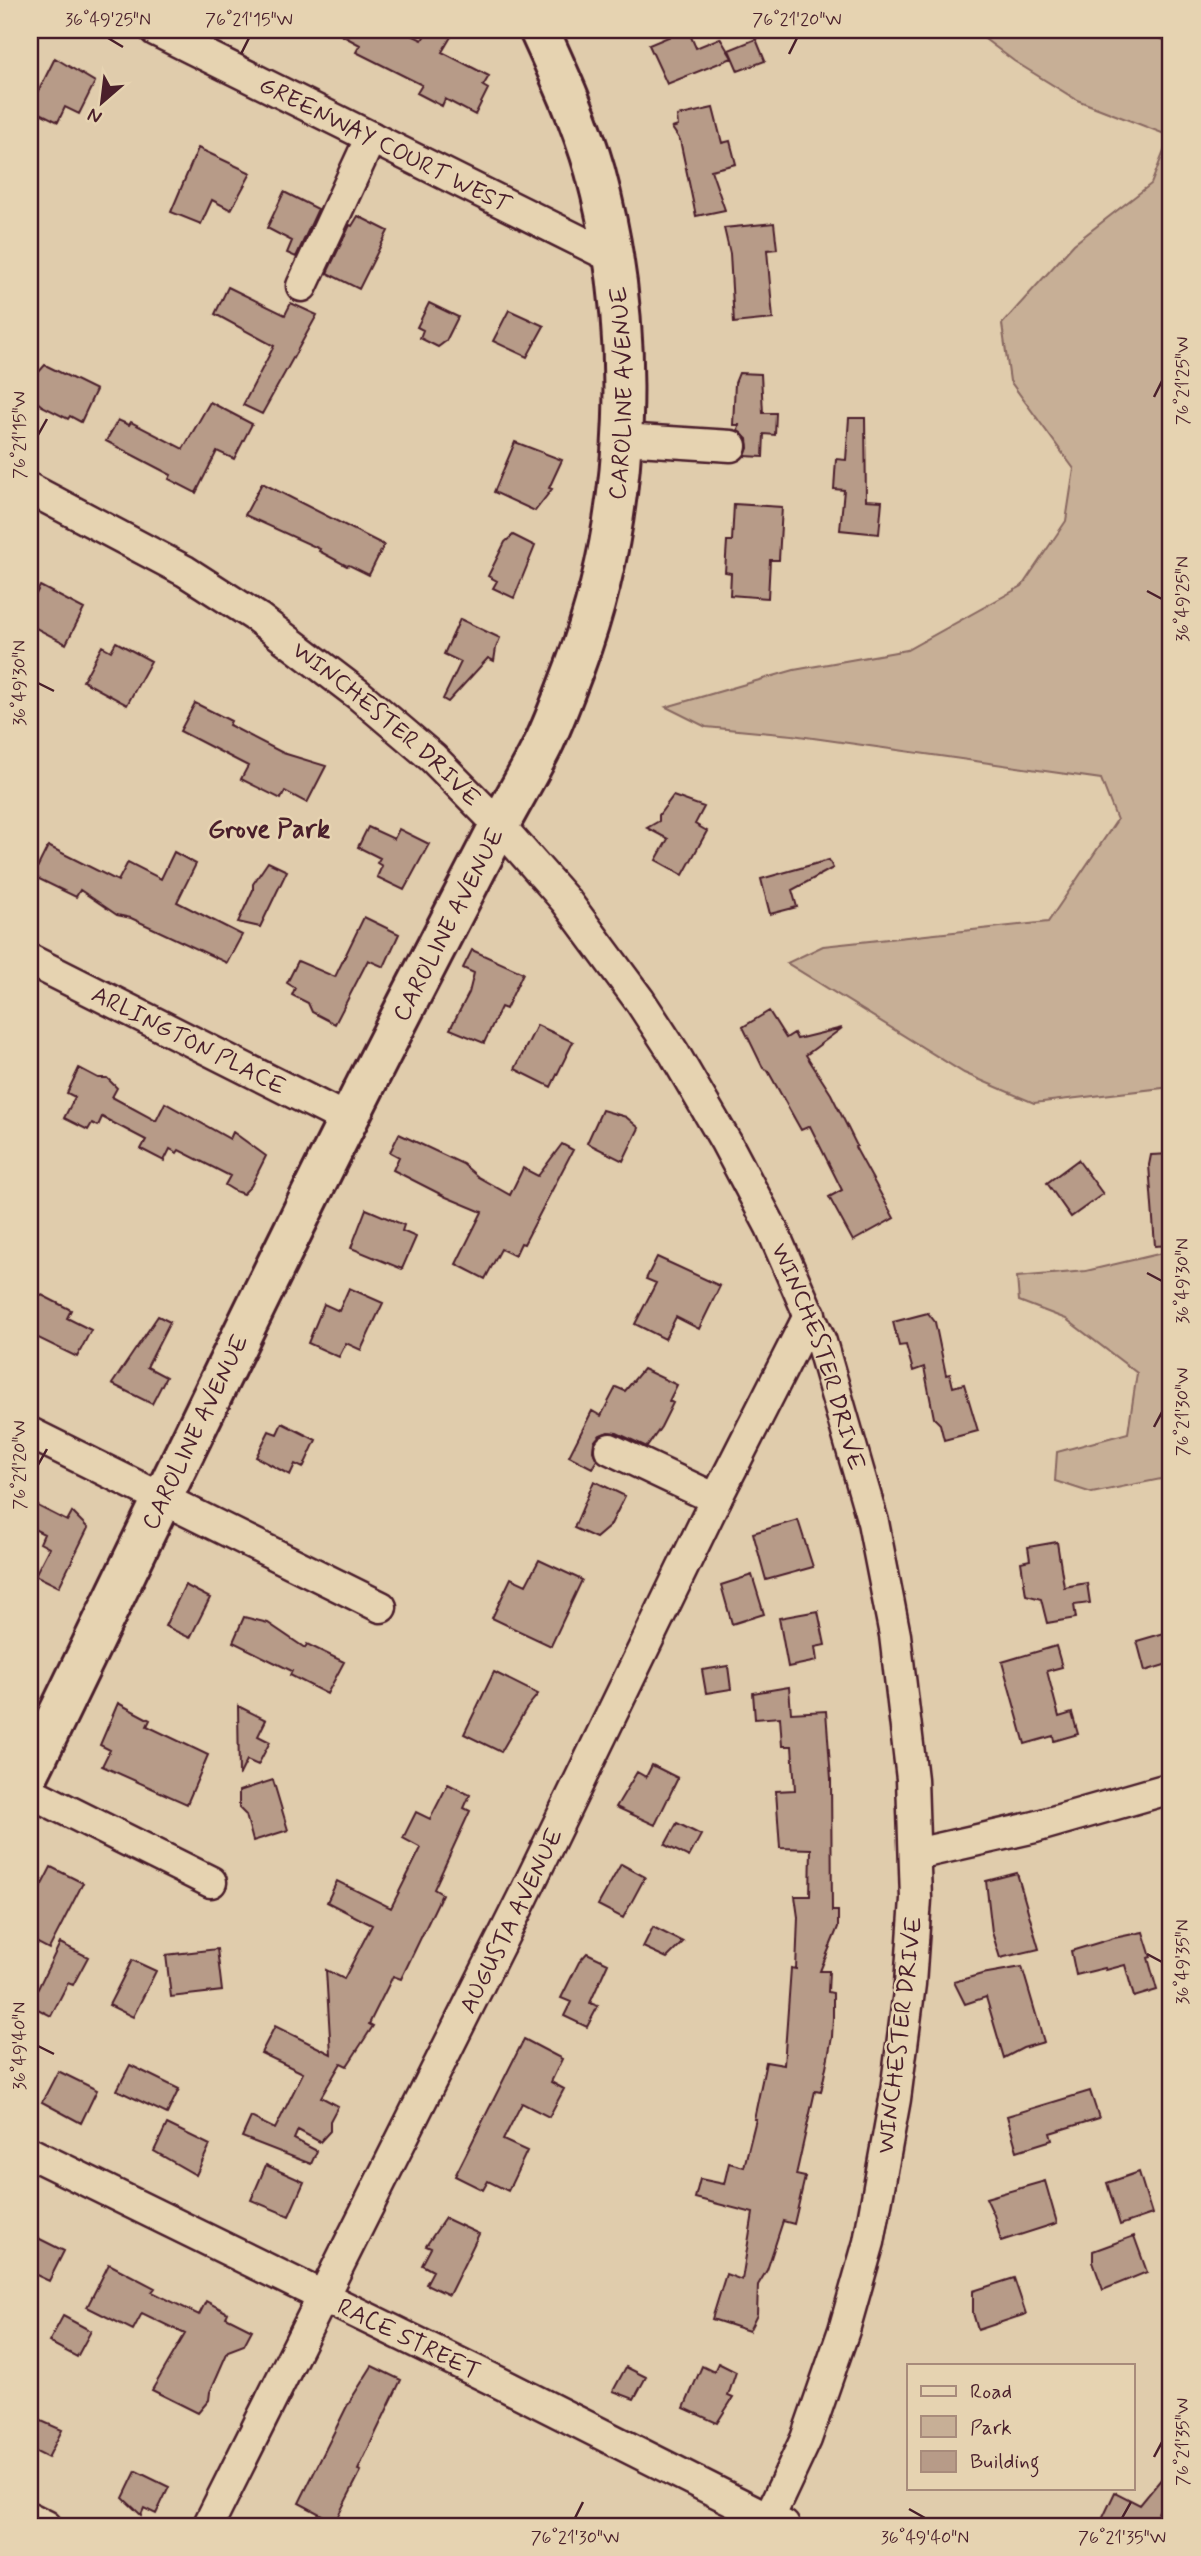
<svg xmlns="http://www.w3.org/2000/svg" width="1201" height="2556" font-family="Mynerve,sans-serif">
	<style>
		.green { fill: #c7af96; stroke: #886760; stroke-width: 2 }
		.building { fill: #b79b88; stroke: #4a1f2b; stroke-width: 2 }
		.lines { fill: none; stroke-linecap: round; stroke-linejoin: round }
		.street-casing { stroke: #4a1f2b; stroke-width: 35 }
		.secondary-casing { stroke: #4a1f2b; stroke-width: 44 }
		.street { stroke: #e6d3b1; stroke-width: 30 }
		.secondary { stroke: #e6d3b1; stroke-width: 38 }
		.ticks { fill: none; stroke: #4a1f2b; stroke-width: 2.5 }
		.labels { text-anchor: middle; stroke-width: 5; stroke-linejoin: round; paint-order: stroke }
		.street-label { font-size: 24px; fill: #4a1f2b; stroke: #e6d3b1 }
		.neighbourhood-label { font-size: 26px; font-weight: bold; fill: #4a1f2b; stroke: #e6d3b1 }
		.neatline { fill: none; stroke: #4a1f2b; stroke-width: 2.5 }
		.ticks-label { font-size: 18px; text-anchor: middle; fill: #4a1f2b }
	</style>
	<rect width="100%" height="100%" fill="#e0ccac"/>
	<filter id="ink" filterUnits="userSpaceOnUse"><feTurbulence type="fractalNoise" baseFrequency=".0143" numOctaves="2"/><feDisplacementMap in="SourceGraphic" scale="14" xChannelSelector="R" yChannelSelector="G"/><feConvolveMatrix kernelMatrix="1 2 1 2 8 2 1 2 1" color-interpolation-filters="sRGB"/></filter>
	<g filter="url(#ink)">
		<path class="green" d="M973,30H1145L1171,44V1087L1034,1103L964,1073L787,963L823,946L1048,922L1117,820L1101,779L792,735L706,727L666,707L794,670L907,650L1022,586L1066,521L1074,469L1010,381L1002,324L1074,244L1151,184L1170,136L1077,100L1014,61Z
			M1171,1251V1477L1092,1493L1055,1481L1057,1452L1128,1433L1137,1373L1066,1319L1019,1301L1017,1277L1086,1271Z"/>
		<path class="building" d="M332,30H401L422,40L428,30H455L442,52L489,76L483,86L488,89L475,115L445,99L442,106L417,93L422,85L356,52L360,45Z
			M685,30H688L696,48L720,38L732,58L667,84L649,45Z
			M756,39L765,61L738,71L729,50Z
			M55,58L95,82L79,114L65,107L58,122L30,108Z
			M713,108L722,143L730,141L736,164L711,170L725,210L696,216L680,140L672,128L678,126L677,116Z
			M198,148L251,173L231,210L212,200L201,224L171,212Z
			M284,192L318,209L296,257L287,253L292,241L267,228Z
			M358,216L388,231L359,289L327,273L350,225L352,226Z
			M774,223L777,249L767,250L773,319L734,323L730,254L724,228Z
			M228,287L285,315L291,303L317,315L262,414L243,405L274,346L215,314Z
			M429,303L458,317L446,341L438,347L420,338L423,330L417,327Z
			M509,310L544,326L527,357L493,341Z
			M45,365L96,390L81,422L70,416L68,419L42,406L30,396L37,380V374Z
			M739,373L761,374L763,413H776L775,435L764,434L763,457L745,456L748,448L747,439L738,431L739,425H733L735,383Z
			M210,402L252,424L234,459L217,451L196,493L169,479L171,475L106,441L118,420L129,425L131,422L183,449Z
			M849,418H865L866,500L882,501L879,534L840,530L844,490L834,489L836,459L846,460Z
			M515,442L562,460L549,488L552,489L535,511L494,492Z
			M262,483L384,545L369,575L349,565L347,566L319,551L320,549L245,515Z
			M734,504L782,507L779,560H770L768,598L730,595L731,573L725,572L727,541H732Z
			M513,535L535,546L514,598L493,588L497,581L488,576L505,542Z
			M40,586L84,609L66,644L30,625V591L36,594Z
			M460,619L500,638L496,648L494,661L488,658L448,702L443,699L461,662L444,654Z
			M116,642L151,661L127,705L83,681L102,646L111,651Z
			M195,703L231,721L229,725L283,753L326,766L307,803L285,791L281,799L241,779L248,766L180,731Z
			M673,796L704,807L695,824L707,831L683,875L656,860L668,839L647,828L659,821V815Z
			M368,827L394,839L399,829L429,844L404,890L377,877L382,866L377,863L380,858L358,847Z
			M48,846L118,881L128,862L161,879L174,852L196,864L177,902L242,935L227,963L131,918L117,915L80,890L76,897L33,876Z
			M829,860L833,868L792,890L797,907L770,914L761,879Z
			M268,862L287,871L260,927L238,922L253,890V884Z
			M364,917L399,934L384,967L368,960L335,1024L312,1012L308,1003L292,995L295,988L287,983L298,961L335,977Z
			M472,950L523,973L506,1009L501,1007L484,1043L450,1029L469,993L474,973L463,968Z
			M769,1011L786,1038L794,1033L797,1039L842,1028L806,1055L831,1094L857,1146L855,1147L894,1218L853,1241L829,1197L842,1190L810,1126L801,1130L768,1071L763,1068L743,1027Z
			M537,1025L573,1042L551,1087L515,1069Z
			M79,1068L98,1078H107L117,1088L112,1097L156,1121L165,1103L230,1139L233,1132L266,1156L251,1186L243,1194L235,1191L225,1185L230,1176L179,1150L177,1153L170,1149L164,1161L141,1149L146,1140L102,1117L98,1126L92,1123L88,1130L64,1118L75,1097L67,1093Z
			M602,1110L626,1117L639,1128L623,1161L587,1143Z
			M399,1134L463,1164L478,1177L510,1195L523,1168L538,1176L562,1144L573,1150L524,1244L521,1243L515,1256L501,1249L485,1279L456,1264L482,1212L446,1197L393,1170L399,1157L390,1152Z
			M1171,1154V1245L1155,1246L1149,1165L1151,1155Z
			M1078,1160L1103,1194L1071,1217L1047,1183Z
			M366,1209L404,1225L402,1231L416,1237L402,1269L351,1248Z
			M657,1257L720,1286L699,1329L676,1317L665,1339L635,1324L656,1283L646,1279Z
			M349,1288L383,1303L361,1350L346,1343L339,1357L308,1343L324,1304L339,1311Z
			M30,1289L71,1310L67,1318L91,1330L77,1357L30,1334Z
			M928,1313L935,1322L946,1375L950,1374L953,1387L964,1384L978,1431L944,1440L940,1424L934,1418L924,1367L913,1371L906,1345L899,1346L893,1322Z
			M158,1316L170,1322L147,1367L166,1377L152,1404L112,1384Z
			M643,1369L677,1385L669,1401L673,1403L661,1427L647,1447L617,1433L608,1432L600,1435L594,1442L593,1451L597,1460L592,1468L569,1456L592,1411L601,1416L616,1387L625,1391Z
			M282,1423L316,1440L303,1468L295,1464L290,1475L256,1457L269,1431L277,1434Z
			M594,1481L625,1496L610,1526L596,1538L574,1528Z
			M30,1502L67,1521L72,1512L88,1528L59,1587L35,1575L49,1548L40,1543L44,1534L30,1527Z
			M798,1520L813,1567L766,1580L753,1533Z
			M1057,1542L1064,1587L1087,1583L1090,1603L1074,1605L1076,1618L1047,1623L1041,1599L1026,1595L1021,1562L1030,1560L1028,1547Z
			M539,1560L582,1580L551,1646L492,1618L511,1578L526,1585Z
			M752,1575L764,1614L732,1624L721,1585Z
			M185,1585L210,1598L190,1638L165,1626Z
			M818,1611L825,1645L815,1647L817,1661L788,1667L779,1618Z
			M244,1617L268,1623L305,1648L307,1644L344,1662L327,1694L290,1675L292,1671L233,1642Z
			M1171,1631V1663L1145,1671L1137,1641Z
			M1056,1646L1062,1667L1047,1671L1059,1717L1072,1713L1078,1734L1054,1741L1053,1736L1025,1744L1002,1662Z
			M728,1666L731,1689L706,1693L702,1670Z
			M494,1672L538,1694L526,1709L501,1752L464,1734Z
			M789,1687L791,1713L826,1711L831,1779L832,1911H838V1927L820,1971H829L828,1992L833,1993V2018L832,2037L821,2092L815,2091L796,2175L805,2177L794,2224L783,2221L767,2270L758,2285L757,2315L749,2331L712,2319L726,2274L742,2280L753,2213L695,2198L700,2179L724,2184L729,2163L744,2167L756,2119H754L766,2062L784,2065L791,1968L796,1969L798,1917L795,1896H810L811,1849L780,1848L776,1791L795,1790L792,1746H782L780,1717L755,1719L753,1693Z
			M118,1703L150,1720L147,1726L208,1755L187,1804L102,1766L110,1750L100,1745Z
			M238,1706L266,1720L258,1736L270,1742L258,1765L247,1760L239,1776Z
			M652,1765L678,1778L655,1825L616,1807L637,1772L646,1777Z
			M273,1780L288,1830L253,1841L246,1815L239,1808V1791Z
			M448,1784L470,1795L464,1808L470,1811L434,1889L442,1894L401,1979L393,1976L369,2024L373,2026L347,2066L341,2063L321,2097L338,2106L330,2121V2131L320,2142L298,2130L294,2139L317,2151L311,2164L242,2137L251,2117L275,2129L303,2073L261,2053L275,2026L331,2054L326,1970L344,1979L372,1925L327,1902L337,1881L391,1908L421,1848L403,1838L416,1812L430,1819Z
			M677,1823L701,1835L689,1857L665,1845Z
			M621,1864L645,1877L623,1918L598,1905Z
			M51,1867L83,1883L49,1949L30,1939V1908Z
			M1017,1873L1039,1949L1000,1958L992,1932L986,1881Z
			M653,1927L683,1942L667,1958L643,1947Z
			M1143,1932L1151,1957L1148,1958L1157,1990L1134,1997L1125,1965L1106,1970L1105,1968L1076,1975L1071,1951L1114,1938Z
			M60,1943L88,1957L73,1985L68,1983L51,2016L30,2005Z
			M217,1949L222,1991L171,1997L166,1955Z
			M587,1953L608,1963L590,2003L598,2006L587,2027L564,2016L571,2002L561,1998L579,1962Z
			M132,1960L156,1971L133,2017L109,2005Z
			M1022,1967L1044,2042L1023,2048L1004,2058L986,1997L965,2004L954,1982L982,1974Z
			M524,2039L562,2059L551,2082L564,2089L549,2117L522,2103L503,2140L527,2151L508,2191L488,2181L483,2190L455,2176Z
			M130,2065L179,2089L167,2114L117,2090Z
			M58,2071L97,2090L81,2123L42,2102Z
			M1090,2091L1099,2118L1050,2133L1052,2140L1017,2151L1007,2116Z
			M167,2124L210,2145L196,2175L154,2151Z
			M266,2165L304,2182L289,2216L251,2200Z
			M1139,2172L1152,2214L1120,2225L1107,2183Z
			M1045,2181L1057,2223L1001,2241L994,2215L986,2198Z
			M445,2218L479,2234L449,2295L426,2284L433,2271L422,2265L431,2248L426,2246Z
			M30,2234L64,2251L49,2281L30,2272Z
			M1134,2236L1147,2272L1103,2290L1093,2262V2251Z
			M109,2264L155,2288L152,2292L199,2315L206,2301L228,2313L226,2317L252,2330L244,2345L228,2351L210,2392L209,2400L198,2413L152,2390L185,2334L142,2313L133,2330L87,2307Z
			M1014,2278L1026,2314L978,2330L973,2313V2291Z
			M63,2316L91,2331L77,2357L49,2342Z
			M718,2363L736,2372L728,2396L733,2398L717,2423L684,2408L702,2366L714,2372Z
			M372,2366L401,2380L358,2470L361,2471L335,2522L299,2503L348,2404Z
			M626,2367L646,2377L634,2399L613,2391Z
			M30,2416L62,2430L48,2458L30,2449Z
			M1171,2467V2487L1158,2513L1171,2520V2526H1099L1115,2492L1140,2505Z
			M136,2471L169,2487L156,2514L144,2508L141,2515L123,2498Z"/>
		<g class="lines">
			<defs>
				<g id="street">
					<path id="s1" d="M155,30L614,258"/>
					<path d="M302,286L371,137"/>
					<path d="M622,439L731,446"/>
					<path id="s2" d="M30,489L185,571L258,618L359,695L433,758L499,825L566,901L640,1001L674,1053L726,1142L771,1227L821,1342L873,1522L895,1635L912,1779L916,1899L910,1984L895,2099L869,2242L844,2330L806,2439L765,2526"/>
					<path id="s3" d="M30,960L348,1120"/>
					<path d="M30,1433L381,1607"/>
					<path d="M610,1449L716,1499"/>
					<path d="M30,1792L211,1882"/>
					<path d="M916,1854L1035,1827L1171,1788"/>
					<path id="s4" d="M30,2153L502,2384L784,2526"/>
					<path d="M30,2518L46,2526"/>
					<path id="s5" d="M208,2526L523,1897L716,1499L810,1314"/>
				</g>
				<g id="secondary">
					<path id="s6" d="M30,1772C135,1556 238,1339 346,1124C393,1030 441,938 489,845C506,811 526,779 543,745C555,720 565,692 575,666C633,511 638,330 595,171C581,122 560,76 539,30"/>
				</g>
			</defs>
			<use href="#street" class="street-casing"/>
			<use href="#secondary" class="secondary-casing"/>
			<use href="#street" class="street"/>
			<use href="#secondary" class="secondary"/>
		</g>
	</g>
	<path class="ticks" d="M108,38L123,47M241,54L249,38M789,54L797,38M1154,397L1162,381M38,435L47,419M1147,591L1162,599M38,683L54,691M1147,1273L1162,1281M1154,1427L1162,1412M38,1465L47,1449M1147,1954L1162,1962M38,2046L54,2054M1154,2457L1162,2442M909,2509L925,2518M575,2518L583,2502M1122,2518L1131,2502"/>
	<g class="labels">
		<g class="street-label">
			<text dy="8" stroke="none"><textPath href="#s1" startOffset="257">GREENWAY COURT WEST</textPath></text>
			<text dy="8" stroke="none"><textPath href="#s6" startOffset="1512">CAROLINE AVENUE</textPath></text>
			<text dy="8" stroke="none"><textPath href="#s2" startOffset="429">WINCHESTER DRIVE</textPath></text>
			<text dy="8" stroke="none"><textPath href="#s6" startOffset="945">CAROLINE AVENUE</textPath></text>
			<text dy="8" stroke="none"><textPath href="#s3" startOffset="178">ARLINGTON PLACE</textPath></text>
			<text dy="8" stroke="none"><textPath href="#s2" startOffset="1206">WINCHESTER DRIVE</textPath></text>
			<text dy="8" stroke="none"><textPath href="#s6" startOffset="378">CAROLINE AVENUE</textPath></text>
			<text dy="8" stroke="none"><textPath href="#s5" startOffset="677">AUGUSTA AVENUE</textPath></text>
			<text transform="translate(899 2035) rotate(-83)" y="8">WINCHESTER DRIVE</text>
			<text dy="8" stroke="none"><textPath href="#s4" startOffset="422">RACE STREET</textPath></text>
		</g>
		<g class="neighbourhood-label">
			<text x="269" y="837">Grove Park</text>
		</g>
	</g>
	<rect width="1201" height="2556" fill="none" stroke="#e6d3b1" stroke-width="77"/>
	<rect x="907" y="2364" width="228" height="126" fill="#e6d3b1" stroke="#a88b7b" stroke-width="2"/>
	<rect x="921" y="2386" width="35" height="10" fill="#e6d3b1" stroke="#a88b7b" stroke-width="2"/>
	<text x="970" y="2398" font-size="21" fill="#4a1f2b">Road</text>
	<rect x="921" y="2416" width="35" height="21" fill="#c7af96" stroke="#a88b7b" stroke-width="2"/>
	<text x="970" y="2434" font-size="21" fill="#4a1f2b">Park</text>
	<rect x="921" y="2451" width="35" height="21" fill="#b79b88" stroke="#a88b7b" stroke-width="2"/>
	<text x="970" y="2468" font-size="21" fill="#4a1f2b">Building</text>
	<g transform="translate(102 102) rotate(208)" stroke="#e6d3b1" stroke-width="5" paint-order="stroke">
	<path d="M0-5L12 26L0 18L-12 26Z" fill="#4a1f2b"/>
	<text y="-10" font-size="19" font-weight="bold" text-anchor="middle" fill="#4a1f2b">N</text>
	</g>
	<rect x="38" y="38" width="1124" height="2480" class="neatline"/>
	<g class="ticks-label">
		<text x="108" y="25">36°49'25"N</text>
		<text x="249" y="25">76°21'15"W</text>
		<text x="797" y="25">76°21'20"W</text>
		<text transform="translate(1182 381) rotate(-90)" y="6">76°21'25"W</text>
		<text transform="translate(19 435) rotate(-90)" y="6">76°21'15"W</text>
		<text transform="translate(1182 599) rotate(-90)" y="6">36°49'25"N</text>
		<text transform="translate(19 683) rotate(-90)" y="6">36°49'30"N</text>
		<text transform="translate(1182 1281) rotate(-90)" y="6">36°49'30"N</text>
		<text transform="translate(1182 1412) rotate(-90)" y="6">76°21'30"W</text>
		<text transform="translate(19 1465) rotate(-90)" y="6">76°21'20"W</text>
		<text transform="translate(1182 1962) rotate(-90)" y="6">36°49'35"N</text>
		<text transform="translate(19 2046) rotate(-90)" y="6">36°49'40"N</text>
		<text transform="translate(1182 2442) rotate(-90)" y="6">76°21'35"W</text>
		<text x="575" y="2543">76°21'30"W</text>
		<text x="925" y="2543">36°49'40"N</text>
		<text x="1122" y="2543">76°21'35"W</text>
	</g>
</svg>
